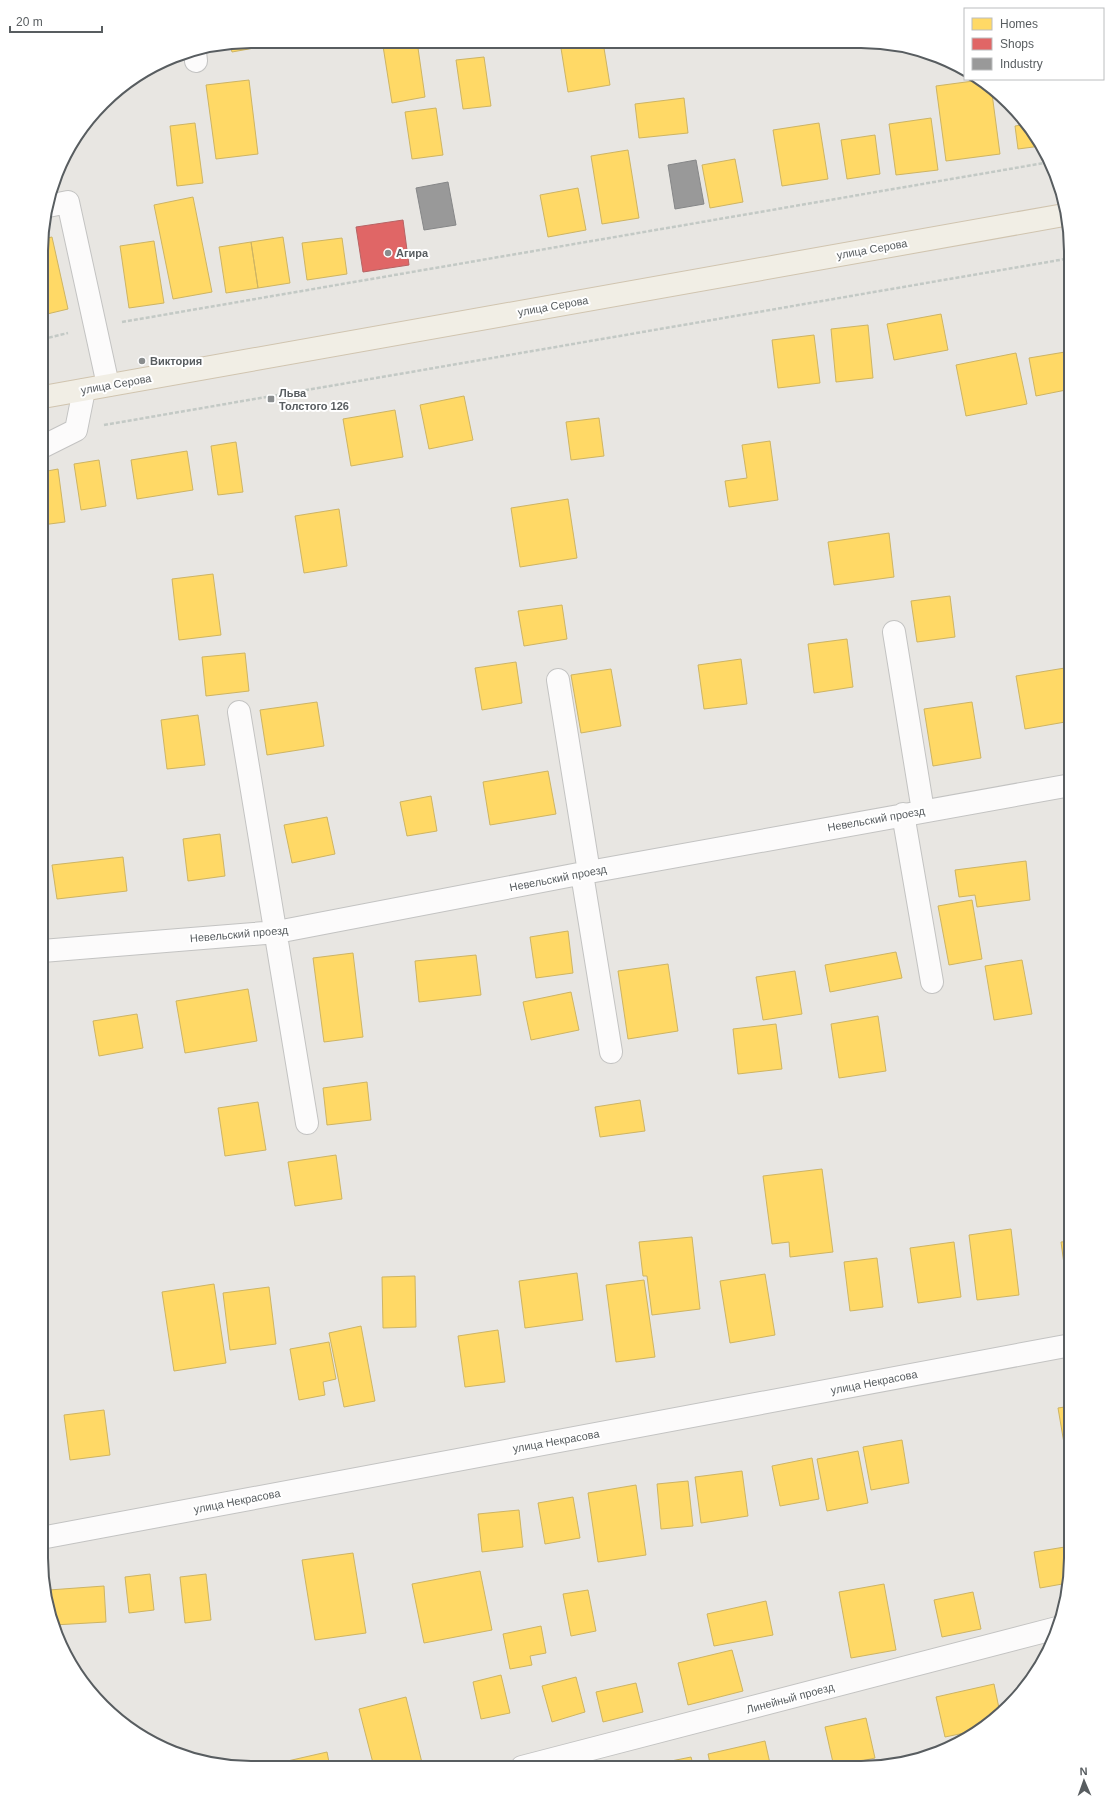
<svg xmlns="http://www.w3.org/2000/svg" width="1112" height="1809" font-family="Helvetica,sans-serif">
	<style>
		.homes { fill: #ffd966; stroke: #cdb464 }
		.shops { fill: #e06666; stroke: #b76364 }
		.industry { fill: #999; stroke: #868788 }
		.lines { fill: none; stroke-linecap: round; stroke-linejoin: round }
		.minor-casing { stroke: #c3c3c2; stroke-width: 24 }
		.major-casing { stroke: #d0c4af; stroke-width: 24 }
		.path { stroke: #c3c9c5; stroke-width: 2.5; stroke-dasharray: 4 2; stroke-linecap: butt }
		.minor { stroke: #fcfbfb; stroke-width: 22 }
		.major { stroke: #f1eee5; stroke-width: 22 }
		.poi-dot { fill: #8a8d8e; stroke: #fff; stroke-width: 1.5 }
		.labels { text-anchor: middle; stroke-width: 4; stroke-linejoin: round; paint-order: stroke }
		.street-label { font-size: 11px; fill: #585d60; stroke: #fff }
		.poi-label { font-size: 11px; font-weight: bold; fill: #585d60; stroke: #fff; text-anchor: start }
		.rim { fill: none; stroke: #585d60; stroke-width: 2 }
	</style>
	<rect width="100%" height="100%" fill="#e8e6e2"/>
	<path class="homes" d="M251,41H271V45L232,52L230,45Z
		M417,41L425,97L392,103L383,46Z
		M560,42H603L610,85L568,92Z
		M484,57L491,106L463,109L456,60Z
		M249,80L258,154L216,159L206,85Z
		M981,80L991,86L1000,154L946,161L936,86Z
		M684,98L688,133L639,138L635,104Z
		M436,108L443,155L412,159L405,112Z
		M931,118L938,170L896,175L889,124Z
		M195,123L203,183L177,186L170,126Z
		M819,123L828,179L782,186L773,130Z
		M1028,124L1041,146L1018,149L1015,126Z
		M875,135L880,174L847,179L841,140Z
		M628,150L639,218L602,224L591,156Z
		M735,159L743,202L710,208L702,165Z
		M578,188L586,230L548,237L540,195Z
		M193,197L212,292L173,299L154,205Z
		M52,237L68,309L43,315V239Z
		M283,237L290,283L258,288L251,242Z
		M342,238L347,274L307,280L302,243Z
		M154,241L164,303L129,308L120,246Z
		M251,242L258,288L226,293L219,247Z
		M941,314L948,350L894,360L887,324Z
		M868,325L873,378L836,382L831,329Z
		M814,335L820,383L778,388L772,340Z
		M1071,351V389L1036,396L1029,358Z
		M1016,353L1027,404L966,416L956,365Z
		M464,396L473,440L429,449L420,405Z
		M395,410L403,457L351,466L343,419Z
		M599,418L604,456L571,460L566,422Z
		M770,441L778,500L729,507L725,481L747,478L742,445Z
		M236,442L243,492L218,495L211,446Z
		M187,451L193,490L137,499L131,460Z
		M99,460L106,506L81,510L74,464Z
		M58,469L65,522L42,525V472Z
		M568,499L577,558L520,567L511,508Z
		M339,509L347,566L304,573L295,516Z
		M889,533L894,577L834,585L828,542Z
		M213,574L221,635L179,640L172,579Z
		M950,596L955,637L917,642L911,601Z
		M562,605L567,639L524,646L518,611Z
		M847,639L853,687L814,693L808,644Z
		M245,653L249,691L206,696L202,657Z
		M741,659L747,704L704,709L698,665Z
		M516,662L522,703L482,710L475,668Z
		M1071,667V721L1025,729L1016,676Z
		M611,669L621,726L581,733L571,675Z
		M317,702L324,746L267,755L260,710Z
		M972,702L981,758L933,766L924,709Z
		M198,715L205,765L167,769L161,720Z
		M548,771L556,814L490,825L483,782Z
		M431,796L437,831L407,836L400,802Z
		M327,817L335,854L292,863L284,825Z
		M220,834L225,876L188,881L183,839Z
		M123,857L127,891L57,899L52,865Z
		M1026,861L1030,900L977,907L975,895L959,897L955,870Z
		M972,900L982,959L949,965L938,906Z
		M568,931L573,973L536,978L530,937Z
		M896,952L902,978L830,992L825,965Z
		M353,953L363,1037L324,1042L313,958Z
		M476,955L481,995L419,1002L415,961Z
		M1022,960L1032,1014L994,1020L985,966Z
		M668,964L678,1031L628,1039L618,971Z
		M795,971L802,1014L763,1020L756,977Z
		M248,989L257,1041L185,1053L176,1001Z
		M571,992L579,1030L531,1040L523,1002Z
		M137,1014L143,1048L99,1056L93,1021Z
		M878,1016L886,1071L839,1078L831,1024Z
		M776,1024L782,1069L738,1074L733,1029Z
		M367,1082L371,1120L327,1125L323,1088Z
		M640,1100L645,1131L600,1137L595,1107Z
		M258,1102L266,1150L225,1156L218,1108Z
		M42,1135L46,1182H41Z
		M336,1155L342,1199L295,1206L288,1162Z
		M822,1169L833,1252L790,1257L789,1242L772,1244L763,1176Z
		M1011,1229L1019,1295L977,1300L969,1235Z
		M692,1237L700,1309L652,1315L647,1276H643L639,1242Z
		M1071,1241V1286H1067L1061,1242Z
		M954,1242L961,1297L918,1303L910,1248Z
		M877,1258L883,1307L850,1311L844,1262Z
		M577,1273L583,1320L525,1328L519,1281Z
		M765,1274L775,1335L730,1343L720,1281Z
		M415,1276L416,1327L383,1328L382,1277Z
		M644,1280L655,1357L616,1362L606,1285Z
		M214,1284L226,1363L174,1371L162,1292Z
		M269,1287L276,1344L230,1350L223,1293Z
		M361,1326L375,1401L344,1407L329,1333Z
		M498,1330L505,1382L465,1387L458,1336Z
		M329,1342L336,1379L323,1382L325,1395L299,1400L290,1349Z
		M1071,1406V1454L1066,1455L1058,1408Z
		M104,1410L110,1455L70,1460L64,1415Z
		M902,1440L909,1483L871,1490L863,1447Z
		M858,1451L868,1503L827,1511L817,1459Z
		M812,1458L819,1499L780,1506L772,1466Z
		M742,1471L748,1516L701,1523L695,1477Z
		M688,1481L693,1526L661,1529L657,1484Z
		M636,1485L646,1555L598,1562L588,1493Z
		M573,1497L580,1538L545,1544L538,1503Z
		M519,1510L523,1547L482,1552L478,1514Z
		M1071,1546V1572L1068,1583L1040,1588L1034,1552Z
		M353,1553L366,1633L315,1640L302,1560Z
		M480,1571L492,1630L424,1643L412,1584Z
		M150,1574L154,1610L129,1613L125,1577Z
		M206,1574L211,1620L185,1623L180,1577Z
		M884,1584L896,1650L851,1658L839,1592Z
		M104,1586L106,1622L54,1625L49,1590Z
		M588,1590L596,1631L571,1636L563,1594Z
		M973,1592L981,1629L942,1637L934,1600Z
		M766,1601L773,1635L714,1646L707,1614Z
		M541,1626L546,1653L530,1656L532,1665L510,1669L503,1634Z
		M732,1650L743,1691L688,1705L678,1663Z
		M501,1675L510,1713L481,1719L473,1682Z
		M576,1677L585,1712L552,1722L542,1686Z
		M636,1683L643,1712L603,1722L596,1692Z
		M994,1684L1000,1713L989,1725L979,1730L945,1737L936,1697Z
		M406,1697L423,1767H374L359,1709Z
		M866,1718L875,1758L834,1767L825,1727Z
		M765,1741L771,1768H711L708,1754Z
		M327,1752L330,1767L270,1766V1765Z
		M691,1757L694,1768L641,1767Z"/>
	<path class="shops" d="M403,220L409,265L363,272L356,227Z"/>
	<path class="industry" d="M696,160L704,204L675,209L668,165Z
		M448,182L456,225L424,230L416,188Z"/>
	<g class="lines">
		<defs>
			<path id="minor" d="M195,52L196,61
				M48,206L68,202L108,385
				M42,447L76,430L84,390
				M894,632L923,811
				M558,680L589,872
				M239,712L307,1123
				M903,814L932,982
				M582,874L611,1052
				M42,951L277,932L589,872L1071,785
				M41,1538L1071,1345
				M522,1767L1057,1628"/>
			<path id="major" d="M43,397L1064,215"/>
		</defs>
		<use href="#minor" class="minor-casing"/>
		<use href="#major" class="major-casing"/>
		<path class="path" d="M122,322L1050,162
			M43,339L68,333
			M104,425L1071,258"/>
		<use href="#minor" class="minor"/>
		<use href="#major" class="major"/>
	</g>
	<g class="poi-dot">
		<circle cx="388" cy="253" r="4"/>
		<circle cx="142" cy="361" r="4"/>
		<rect x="267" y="395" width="8" height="8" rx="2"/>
	</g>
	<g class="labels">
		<g class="street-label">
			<text transform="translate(872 249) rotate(-10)" y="4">улица Серова</text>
			<text transform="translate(553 306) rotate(-10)" y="4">улица Серова</text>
			<text transform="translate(116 384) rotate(-10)" y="4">улица Серова</text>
			<text transform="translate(876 819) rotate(-10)" y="4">Невельский проезд</text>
			<text transform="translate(558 878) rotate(-11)" y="4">Невельский проезд</text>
			<text transform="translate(239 934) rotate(-5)" y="4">Невельский проезд</text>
			<text transform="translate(874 1382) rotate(-11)" y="4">улица Некрасова</text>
			<text transform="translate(556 1441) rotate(-10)" y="4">улица Некрасова</text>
			<text transform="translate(237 1501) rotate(-11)" y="4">улица Некрасова</text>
			<text transform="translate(790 1698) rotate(-15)" y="4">Линейный проезд</text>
		</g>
		<g class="poi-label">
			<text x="396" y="257">Агира</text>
			<text x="150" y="365">Виктория</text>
			<text x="279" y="397">Льва<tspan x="279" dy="13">Толстого 126</tspan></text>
		</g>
	</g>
	<path d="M0 0H1112V1809H0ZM251 48H861A203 203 0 0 1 1064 251V1558A203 203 0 0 1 861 1761H251A203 203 0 0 1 48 1558V251A203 203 0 0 1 251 48Z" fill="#fff" fill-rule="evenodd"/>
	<path class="rim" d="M251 48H861A203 203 0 0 1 1064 251V1558A203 203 0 0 1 861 1761H251A203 203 0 0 1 48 1558V251A203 203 0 0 1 251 48Z"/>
	<rect x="964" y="8" width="140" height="72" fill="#ffffff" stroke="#bcbebf"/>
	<rect x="972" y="18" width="20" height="12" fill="#ffd966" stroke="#bcbebf"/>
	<text x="1000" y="28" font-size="12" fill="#585d60">Homes</text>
	<rect x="972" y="38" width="20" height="12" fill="#e06666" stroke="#bcbebf"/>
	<text x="1000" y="48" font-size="12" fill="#585d60">Shops</text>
	<rect x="972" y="58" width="20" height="12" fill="#999999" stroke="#bcbebf"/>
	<text x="1000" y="68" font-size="12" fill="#585d60">Industry</text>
	<g transform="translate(1084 1781) rotate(358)" stroke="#ffffff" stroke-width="3" paint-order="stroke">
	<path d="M0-3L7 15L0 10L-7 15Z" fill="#585d60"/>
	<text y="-6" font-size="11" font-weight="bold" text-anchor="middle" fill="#585d60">N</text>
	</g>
	<path d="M10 26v6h92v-6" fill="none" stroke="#585d60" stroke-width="2"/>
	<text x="16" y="26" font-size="12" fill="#585d60" stroke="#ffffff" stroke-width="3" paint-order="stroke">20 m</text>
</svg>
